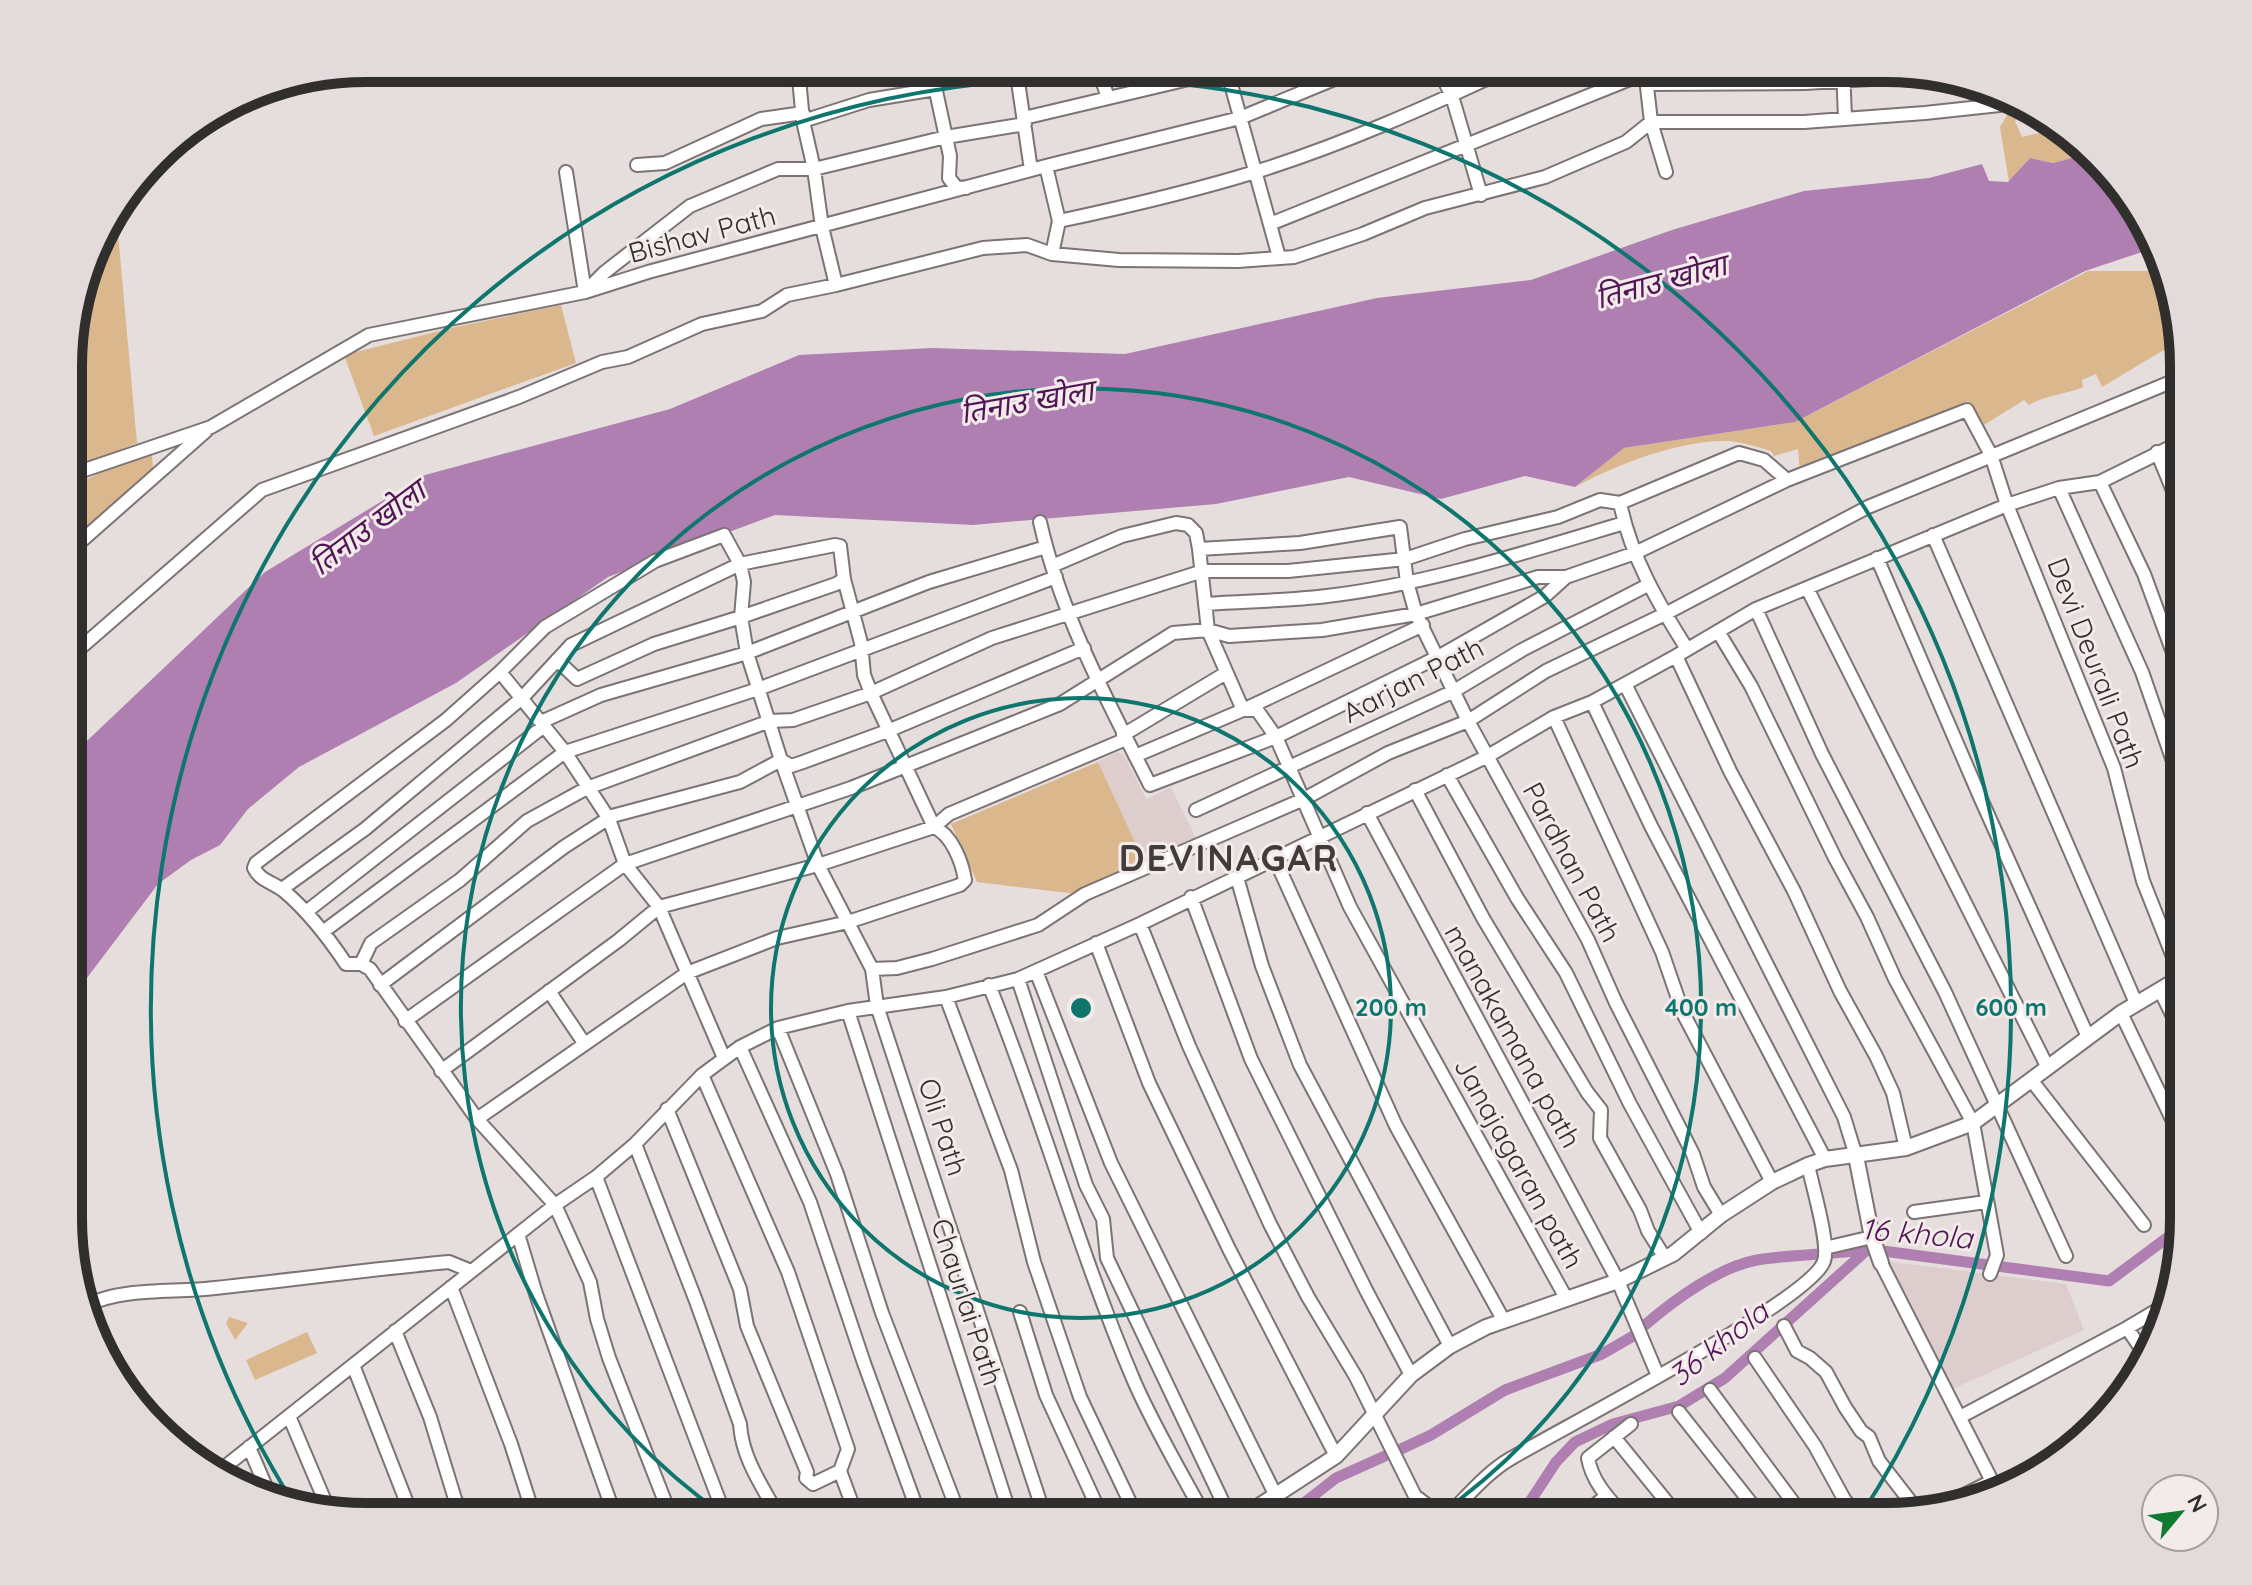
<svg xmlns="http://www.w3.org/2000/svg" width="2252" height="1585" font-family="Quicksand,'Noto Sans Devanagari',sans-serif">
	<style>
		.built { fill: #decdcd }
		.green { fill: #dbb78e }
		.water { fill: #b07fb2 }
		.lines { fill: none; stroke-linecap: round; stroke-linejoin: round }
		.canal { stroke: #b07fb2; stroke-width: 11 }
		.minor-casing { stroke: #7c7474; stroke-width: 16 }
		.tertiary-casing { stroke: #7c7474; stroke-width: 18 }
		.minor { stroke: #fff; stroke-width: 12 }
		.tertiary { stroke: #fff; stroke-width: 14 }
		.ring { fill: none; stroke: #0f766e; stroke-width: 4 }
		.labels { text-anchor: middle; stroke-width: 6; stroke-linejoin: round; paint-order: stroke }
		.street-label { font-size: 28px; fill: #312e2e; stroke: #f3eaea }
		.water-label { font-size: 30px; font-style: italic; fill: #511555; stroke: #f3eaea }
		.district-label { font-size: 36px; font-weight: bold; letter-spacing: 2px; fill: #423b3b; stroke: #f3eaea }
		.rim { fill: none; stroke: #312e2e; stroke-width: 10 }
		.centre { fill: #0f766e; stroke: #f3eaea; stroke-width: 4 }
		.ring-label { font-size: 24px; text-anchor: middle; font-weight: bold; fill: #0f766e; stroke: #f3eaea; stroke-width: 6; stroke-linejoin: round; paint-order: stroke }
	</style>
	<rect width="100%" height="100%" fill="#e6dddd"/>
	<path class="built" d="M1117,752L1124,755L1146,799L1171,787L1197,841L1145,865L1098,762Z
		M1885,1261L2066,1284L2084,1330L1950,1390Z"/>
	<path class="green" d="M2010,110L2020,115L2015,121L2022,137L2040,133L2042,116L2067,129L2087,154L2053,163L2030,158L2009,182L2000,127Z
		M116,212L137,443L71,469L70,328L99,234Z
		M2088,271H2155L2166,281L2183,345L2162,351L2102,387L2096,374L2082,380L2083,387C2064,395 2046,395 2029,405L2024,400L1984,425L1968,401L1868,446L1800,473L1798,449L1774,456L1771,451C1757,447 1743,442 1729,441C1681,439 1615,465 1575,487L1624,448L1795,422Z
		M561,305L576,363L374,436L344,355L451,328Z
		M152,455L153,470L120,505L99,515L71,544L70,483L83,481L111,468Z
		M1098,762L1145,864L1077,894L977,882L951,824Z
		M229,1317L248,1323L235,1340L226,1323Z
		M307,1332L317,1353L255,1380L246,1360Z"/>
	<path class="water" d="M2087,154L2153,234L2157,247L2085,271L1795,422L1624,448L1575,487L1525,476L1441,499L1349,477L1216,504L973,525L775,515L608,577L456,683L299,767L248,809L220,845L191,860L158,884L71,999L70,757L265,572L425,475L670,409L799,355L932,348L1125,354L1377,298L1531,280L1672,230L1804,191L1929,178L1982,164L1989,181L2008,182L2030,158L2053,163Z"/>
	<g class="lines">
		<path class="canal" d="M1645,1325C1674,1300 1719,1267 1757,1260C1794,1254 1832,1255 1868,1249L2109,1281L2183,1226
			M1401,1449L1431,1435L1505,1390L1602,1354L1635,1335
			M1286,1517L1336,1478L1385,1456
			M1520,1517L1556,1462L1575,1442L1613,1424L1679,1406L1725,1378L1868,1249"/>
		<defs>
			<path id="minor" d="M798,68L803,121L814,169L822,227L836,285
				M852,68L854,73L895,68
				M931,68L950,156L949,178L956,187L966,188
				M1016,68L1031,170
				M1098,68L1108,98
				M1438,68L1452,96L1481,195
				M1843,69L1845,118
				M1646,78L1651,122L1666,172
				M1648,84L1805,83L1935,75
				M1024,118L1227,70L1279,257
				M803,121L869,100L936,89
				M637,165L665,163L761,119L803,113
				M1046,166L1059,221L1052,254
				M566,172L585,292
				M1059,221C1125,207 1190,192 1255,172C1342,145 1427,107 1510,68
				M1270,224L1645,73
				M587,290L605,272L690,206L778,169H814L946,137L1025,124
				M2157,452L2183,515
				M70,475L211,427L369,335L585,292L648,272L1046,166L1240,118L1361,68
				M2100,482L2144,574L2183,680
				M2059,488L2142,672L2183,790
				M1620,503C1631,557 1658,603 1687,649
				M1040,522C1061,615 1107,700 1150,785L1276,737L1438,657L1545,596L1566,577L1635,553L1787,480L1967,410L1991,455L2007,505L2114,768L2143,881L2181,977
				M1933,535L2136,1003
				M1199,549L1300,543L1400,527L1407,582L1416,614L1468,721L1588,940L1616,1003L1693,1154L1704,1187L1721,1215
				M70,551L206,431
				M1877,558L1980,797L2088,1037
				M1052,566L1122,536L1176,523L1188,525L1196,533L1199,549L1208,630L1243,710H1257L1276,737L1350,907L1566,1298
				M1807,588L2048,1068
				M1206,604C1246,601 1287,601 1327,596C1428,584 1527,552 1624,523
				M1756,609L1822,754L1945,992L2066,1256
				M1719,633L1751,686L1835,858L1867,917L1895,979L1973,1123L1997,1255L1990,1274
				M1676,656L1730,771L1794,891L1840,991L1876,1056L1893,1093L1906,1148
				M70,657L262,490L519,397L602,362L628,357L702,324L762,311L787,295L836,285L983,248L1027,245L1052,254L1119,260L1238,261L1294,257L1363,234L1425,208L1545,177L1626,142L1651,122H1804L1925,113L2018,103
				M557,660L577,679L654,644L741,617L836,584L844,579
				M500,672L565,752L609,819L625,864L659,907L724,1058
				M1625,684L1844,1117L1856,1156
				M1592,702L1651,826L1825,1159
				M1554,717L1662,952L1683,1013L1772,1182
				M541,722L601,695L747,653L929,582L1046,547
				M1123,735L1226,673
				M1135,756L1243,710L1423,625
				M781,760L791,766L803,762L890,730L1084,648
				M1447,775L1517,898L1566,973L1630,1104L1701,1233
				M1415,790L1483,918L1587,1092L1601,1110L1600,1138L1640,1210L1648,1231L1665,1258
				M1196,810L1454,691L1522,650L1648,585
				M1367,813L1618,1281L1658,1376
				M1275,859L1396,1126L1504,1321
				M1237,877L1262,966L1300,1065L1450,1346
				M282,889L365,829L522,698L571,645L740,564L835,545L840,546L844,579L861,643L864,675L871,693L934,827C952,835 962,862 965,880L960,885L848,922L777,938L687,973L477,1119
				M1191,897L1251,1059L1367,1292L1411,1375
				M306,912L544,726
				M1140,924L1189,1046L1270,1224L1308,1297L1356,1377L1415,1496L1443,1517
				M324,931L565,752L758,689L1056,577
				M1096,943L1149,1083L1229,1249L1336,1456
				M361,964L371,943L460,880L527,821L587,788L770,721L793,720L871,693L992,638L1203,571H1288L1405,559L1465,539L1558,517L1600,500L1620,503L1739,453L1764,460L1787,480
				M872,969L897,968L932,959L1038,925L1085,894L1304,799L1388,753L1468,721L1546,671L1665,614L1868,507L2183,377
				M1036,971L1111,1163L1276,1496
				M1018,979L1086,1185L1103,1219L1107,1258L1230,1517
				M380,985L564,847L612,816L740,782L781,760
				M989,985C1042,1116 1079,1252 1134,1381C1153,1425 1182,1474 1205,1517
				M2160,990L2183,1037
				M549,991L584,1043
				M946,997L1011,1170L1034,1262L1080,1397L1137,1517
				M848,1011L1011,1517
				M2121,1013L2183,1142
				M405,1021L625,864L851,788L1060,704L1173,633L1208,630L1229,636L1322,630L1416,614L1538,577H1566
				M778,1028L837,1174L882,1313L960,1517
				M740,1047L810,1202L864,1363L920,1517
				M441,1071L619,940L659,907L818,865L934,827L949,814L1126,739
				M2032,1081L2144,1225
				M667,1109L740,1289L747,1326L807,1472L806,1478L813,1484L840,1471L848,1449L788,1272L702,1075
				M635,1144L696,1301L740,1424C742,1459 763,1487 779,1517
				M596,1177L722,1508L728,1515L734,1517
				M1914,1212L1986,1202
				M518,1234L536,1294L615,1516
				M1825,1248L1872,1237
				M1881,1263L1997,1491
				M451,1287L511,1444L534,1516
				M87,1305C126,1287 173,1293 215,1288C293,1280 371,1269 449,1262L471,1271
				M1020,1312L1046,1395L1102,1517
				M1784,1326L1797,1351L1810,1358L1826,1372L1845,1407L1861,1431L1869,1437L1879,1461L1917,1510
				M2127,1328L2146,1356
				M395,1331L430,1417L455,1499L464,1516
				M1755,1358L1815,1446L1844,1499L1859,1517
				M353,1365L412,1516
				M1710,1390L1804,1517
				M2106,1404L2110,1411
				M1679,1412L1762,1517
				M289,1416L330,1513
				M1960,1417L2127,1328L2171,1302
				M1614,1437L1679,1517
				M249,1447L272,1501
				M840,1471L857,1517
				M217,1473L555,1205L596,1177L635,1144L702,1075L740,1047L778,1028L848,1011L946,997L1018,979L1140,924L1488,756L1554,717L1592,702L1676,656L1756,609L2007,505L2059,488L2100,482L2183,441
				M1950,1502L1992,1481
				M671,1517L609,1358L597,1319L590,1282L555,1205L477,1119L370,969L361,964H346C328,937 309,912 284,891C273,882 260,881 254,868L256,863L446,720L500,672L545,627L655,561L724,535L740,564L744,582L741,617L747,653L781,760L818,865L872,969L877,1006L1045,1517
				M1446,1517C1466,1498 1486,1473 1510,1459C1558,1430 1812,1300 1824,1261C1830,1244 1812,1185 1808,1165
				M1581,1517L1606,1496
				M1625,1517C1609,1499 1592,1482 1588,1458L1631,1424"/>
			<path id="tertiary" d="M1856,1156L1872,1237L1881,1263
				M1242,1517L1336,1456L1411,1375L1450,1346L1486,1327L1618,1281L1673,1254L1721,1215L1772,1182L1808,1165L1825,1159L1906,1148L1973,1123L2121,1013L2183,976"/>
		</defs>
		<use href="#minor" class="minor-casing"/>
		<use href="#tertiary" class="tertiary-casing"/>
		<use href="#minor" class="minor"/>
		<use href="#tertiary" class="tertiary"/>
	</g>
	<g class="ring">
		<circle cx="1081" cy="1008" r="310"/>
		<path d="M725 1516A620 620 0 1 1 1437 1516"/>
		<path d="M292 1501A930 930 0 1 1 1861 1515"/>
	</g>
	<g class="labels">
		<g class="street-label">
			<text transform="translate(702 234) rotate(-15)" y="10">Bishav Path</text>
			<text transform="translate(2096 663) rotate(69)" y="10">Devi Deurali Path</text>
			<text transform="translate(1413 680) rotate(-27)" y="10">Aarjan Path</text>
			<text transform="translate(1572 862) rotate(62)" y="10">Pardhan Path</text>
			<text transform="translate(1513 1036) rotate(61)" y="10">manakamana path</text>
			<text transform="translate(943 1127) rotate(72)" y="10">Oli Path</text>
			<text transform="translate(1519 1163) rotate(61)" y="10">Janajagaran path</text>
			<text transform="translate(967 1302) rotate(72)" y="10">Chaurlai Path</text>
		</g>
		<g class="water-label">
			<text transform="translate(1661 282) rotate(-15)" y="10">तिनाउ खोला</text>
			<text transform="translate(1027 402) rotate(-10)" y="10">तिनाउ खोला</text>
			<text transform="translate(368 528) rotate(-37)" y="10">तिनाउ खोला</text>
			<text transform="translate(1917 1234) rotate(5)" y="10">16 khola</text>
			<text transform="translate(1719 1344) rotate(-38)" y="10">36 khola</text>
		</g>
		<g class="district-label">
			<text x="1229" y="871">DEVINAGAR</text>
		</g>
	</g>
	<path d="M0 0H2252V1585H0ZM366 82H1886A284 284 0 0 1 2170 366V1219A284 284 0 0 1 1886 1503H366A284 284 0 0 1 82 1219V366A284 284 0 0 1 366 82Z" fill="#e3dbdb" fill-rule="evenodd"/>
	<path class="rim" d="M366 82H1886A284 284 0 0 1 2170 366V1219A284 284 0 0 1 1886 1503H366A284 284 0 0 1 82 1219V366A284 284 0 0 1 366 82Z"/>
	<circle cx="1081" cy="1008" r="12" class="centre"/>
	<g class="ring-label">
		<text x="1391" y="1016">200 m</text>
		<text x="1701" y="1016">400 m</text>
		<text x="2011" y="1016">600 m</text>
	</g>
	<g transform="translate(2180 1513) rotate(61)"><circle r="38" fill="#f3eaea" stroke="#a59f9f" stroke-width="2"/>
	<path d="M0-6L14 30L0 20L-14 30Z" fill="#107b30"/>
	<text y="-12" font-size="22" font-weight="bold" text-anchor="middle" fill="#312e2e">N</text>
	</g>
</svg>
